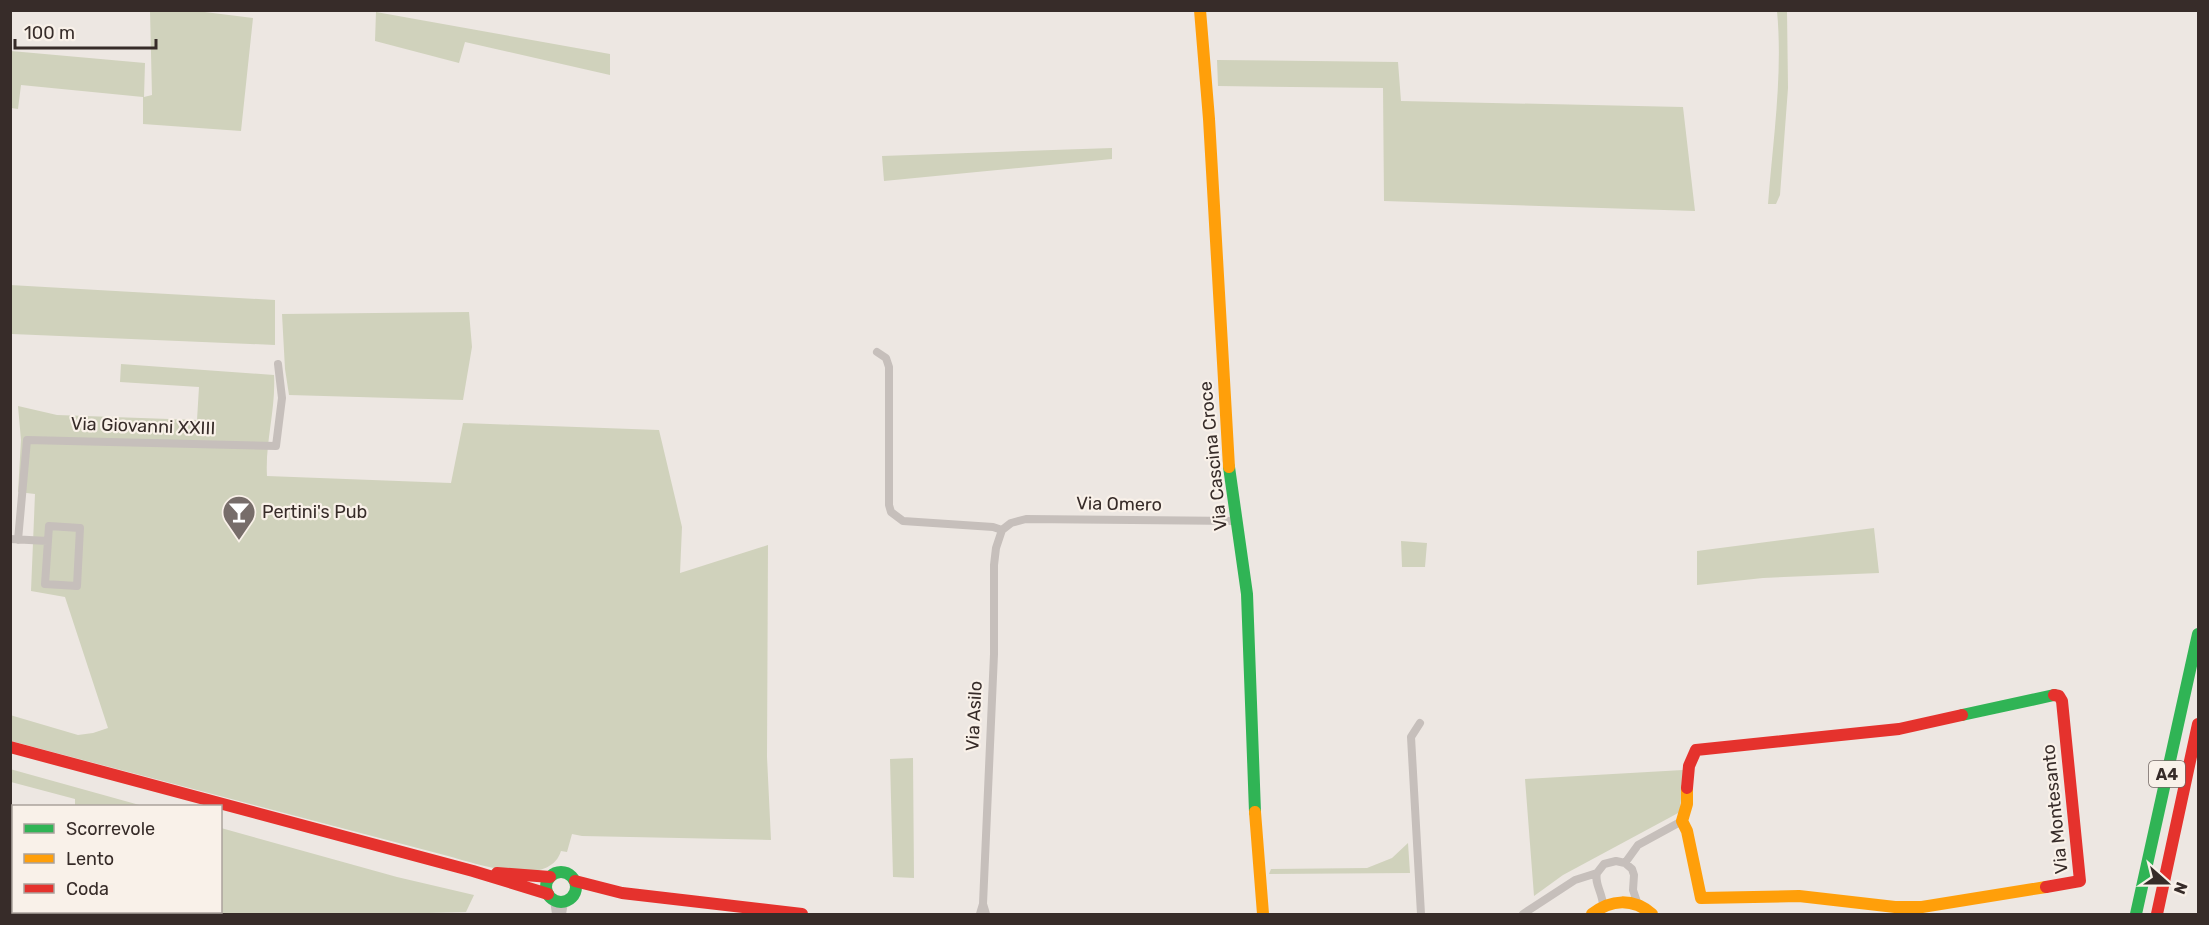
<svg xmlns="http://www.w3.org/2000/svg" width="2209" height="925" font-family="Rubik,sans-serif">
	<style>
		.green { fill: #d0d2bc }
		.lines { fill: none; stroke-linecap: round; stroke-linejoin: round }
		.street { stroke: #c6bfbb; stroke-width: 8 }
		.fast { stroke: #30b455; stroke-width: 12 }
		.slow { stroke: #ff9f0a; stroke-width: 12 }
		.jam { stroke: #e5322d; stroke-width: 12 }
		.labels { text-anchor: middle; stroke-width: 4.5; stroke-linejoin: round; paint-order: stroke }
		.shield { fill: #f9f1e9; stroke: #716763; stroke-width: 1.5 }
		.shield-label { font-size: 16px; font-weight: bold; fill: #372c29 }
		.street-label { font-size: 18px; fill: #372c29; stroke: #f9f1e9 }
		.poi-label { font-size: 18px; fill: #372c29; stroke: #f9f1e9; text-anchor: start }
	</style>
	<rect width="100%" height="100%" fill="#ede7e2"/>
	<path class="green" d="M150,11H197L253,18L241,131L143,124V97L21,85L18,109L11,108V51L145,63L144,97L152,95Z
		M1777,11H1787L1788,88L1780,195L1776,204H1768C1773,140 1783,74 1777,11Z
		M376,12L610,54V75L465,42L459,63L375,41Z
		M1217,60L1398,62L1401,101L1683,107L1695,211L1384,201L1383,88L1218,86Z
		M1112,148V159L884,181L882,156Z
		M10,285L275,300V345L12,334Z
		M469,312L472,347L463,400L289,395L285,369L282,314Z
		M121,364L274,375C276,409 265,442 267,476L451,483L463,423L659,430L682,527L680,573L768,545L767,757L771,840L582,836L572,834L567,852L561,851C549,890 475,863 448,856L11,741L10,715L78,735L93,733L108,728L65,597L31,591L35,494L18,492L21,440L18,406L57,415L197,420L199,387L120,382Z
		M1874,528L1879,573L1763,578L1697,585V551Z
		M1401,541L1427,543L1425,567H1402Z
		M913,758L914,878L893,877L890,759Z
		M10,769L143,806H75V799L11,782Z
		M1683,770L1680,812L1563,875L1534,896L1525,779Z
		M221,828L397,877L474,895L466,912L428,913L429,914H129L127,912H220Z
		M1408,843L1410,873L1269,874L1271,869L1367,868L1392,858Z"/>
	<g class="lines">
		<path class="street" d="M877,352L886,358L889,367V505L891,512L903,521L993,527L1002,530
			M49,526L80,528L77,586L45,584Z
			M1002,530L1011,523L1026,519L1238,521
			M10,539L48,541
			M18,540L27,440L276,446L282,398L278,364
			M1420,723L1411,737L1421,914
			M1625,863L1638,845L1682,821
			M1597,873C1594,884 1603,893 1603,906
			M554,900L556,914
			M983,904L994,654V565L996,548L1002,530
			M562,914L564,902
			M980,914L983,904L986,914
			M1523,914L1575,880L1597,873L1604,864L1616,861L1625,863L1632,869L1634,875L1633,890L1638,905"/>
		<path class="fast" d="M1229,467L1247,594L1255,812
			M1962,715L2054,695
			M546 887a15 15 0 1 1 30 0a15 15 0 1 1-30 0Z
			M2136,914L2198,634"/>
		<path class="slow" d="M1200,10L1209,119L1229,467
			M1687,788V804L1682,821L1687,831L1701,898L1799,896L1895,907H1922L2046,887
			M1255,812L1263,914
			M1592,914C1611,899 1633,898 1652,914"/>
		<path class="jam" d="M10,747L473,871L548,894
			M1687,788L1689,766L1696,750L1899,729L1962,715
			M497,873L550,877
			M575,881L622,893L802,914
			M2046,887L2080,881L2062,701L2059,696L2054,695
			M2157,914L2198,724"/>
	</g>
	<defs>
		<symbol id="bar-pin" viewBox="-11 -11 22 30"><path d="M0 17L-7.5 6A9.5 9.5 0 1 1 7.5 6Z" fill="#776d6a" stroke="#f9f1e9"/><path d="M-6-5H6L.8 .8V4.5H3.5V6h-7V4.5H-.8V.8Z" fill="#fff"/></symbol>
	</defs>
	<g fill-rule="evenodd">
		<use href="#bar-pin" x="220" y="493" width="38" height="52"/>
	</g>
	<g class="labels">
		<rect class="shield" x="2149" y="761" width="36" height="26" rx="4.5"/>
		<g class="shield-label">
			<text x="2167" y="780">A4</text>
		</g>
		<g class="street-label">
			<text transform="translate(143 426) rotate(2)" y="6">Via Giovanni XXIII</text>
			<text transform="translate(1213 456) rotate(-96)" y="6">Via Cascina Croce</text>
			<text transform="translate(1119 504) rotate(1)" y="6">Via Omero</text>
			<text transform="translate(974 716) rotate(-87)" y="6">Via Asilo</text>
			<text transform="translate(2055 809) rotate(-96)" y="6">Via Montesanto</text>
		</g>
		<g class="poi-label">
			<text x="262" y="518">Pertini's Pub</text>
		</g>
	</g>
	<rect width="2209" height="925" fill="none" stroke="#372c29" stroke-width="24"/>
	<rect x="12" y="805" width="210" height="108" fill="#f9f1e9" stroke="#aba29c" stroke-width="1.5"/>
	<rect x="24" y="824" width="30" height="9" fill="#30b455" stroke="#aba29c" stroke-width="1.5"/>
	<text x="66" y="835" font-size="18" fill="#372c29">Scorrevole</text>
	<rect x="24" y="854" width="30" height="9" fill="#ff9f0a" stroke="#aba29c" stroke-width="1.5"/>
	<text x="66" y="865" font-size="18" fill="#372c29">Lento</text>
	<rect x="24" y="884" width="30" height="9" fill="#e5322d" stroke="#aba29c" stroke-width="1.5"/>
	<text x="66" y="895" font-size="18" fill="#372c29">Coda</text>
	<g transform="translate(2167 883) rotate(111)" stroke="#f9f1e9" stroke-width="4.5" paint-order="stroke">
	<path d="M0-4.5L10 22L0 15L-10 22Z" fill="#372c29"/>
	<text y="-9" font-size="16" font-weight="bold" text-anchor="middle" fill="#372c29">N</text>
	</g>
	<path d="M15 39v9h141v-9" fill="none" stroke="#372c29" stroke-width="3"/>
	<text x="24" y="39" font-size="18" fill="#372c29" stroke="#f9f1e9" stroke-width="4.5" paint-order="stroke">100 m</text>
</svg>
